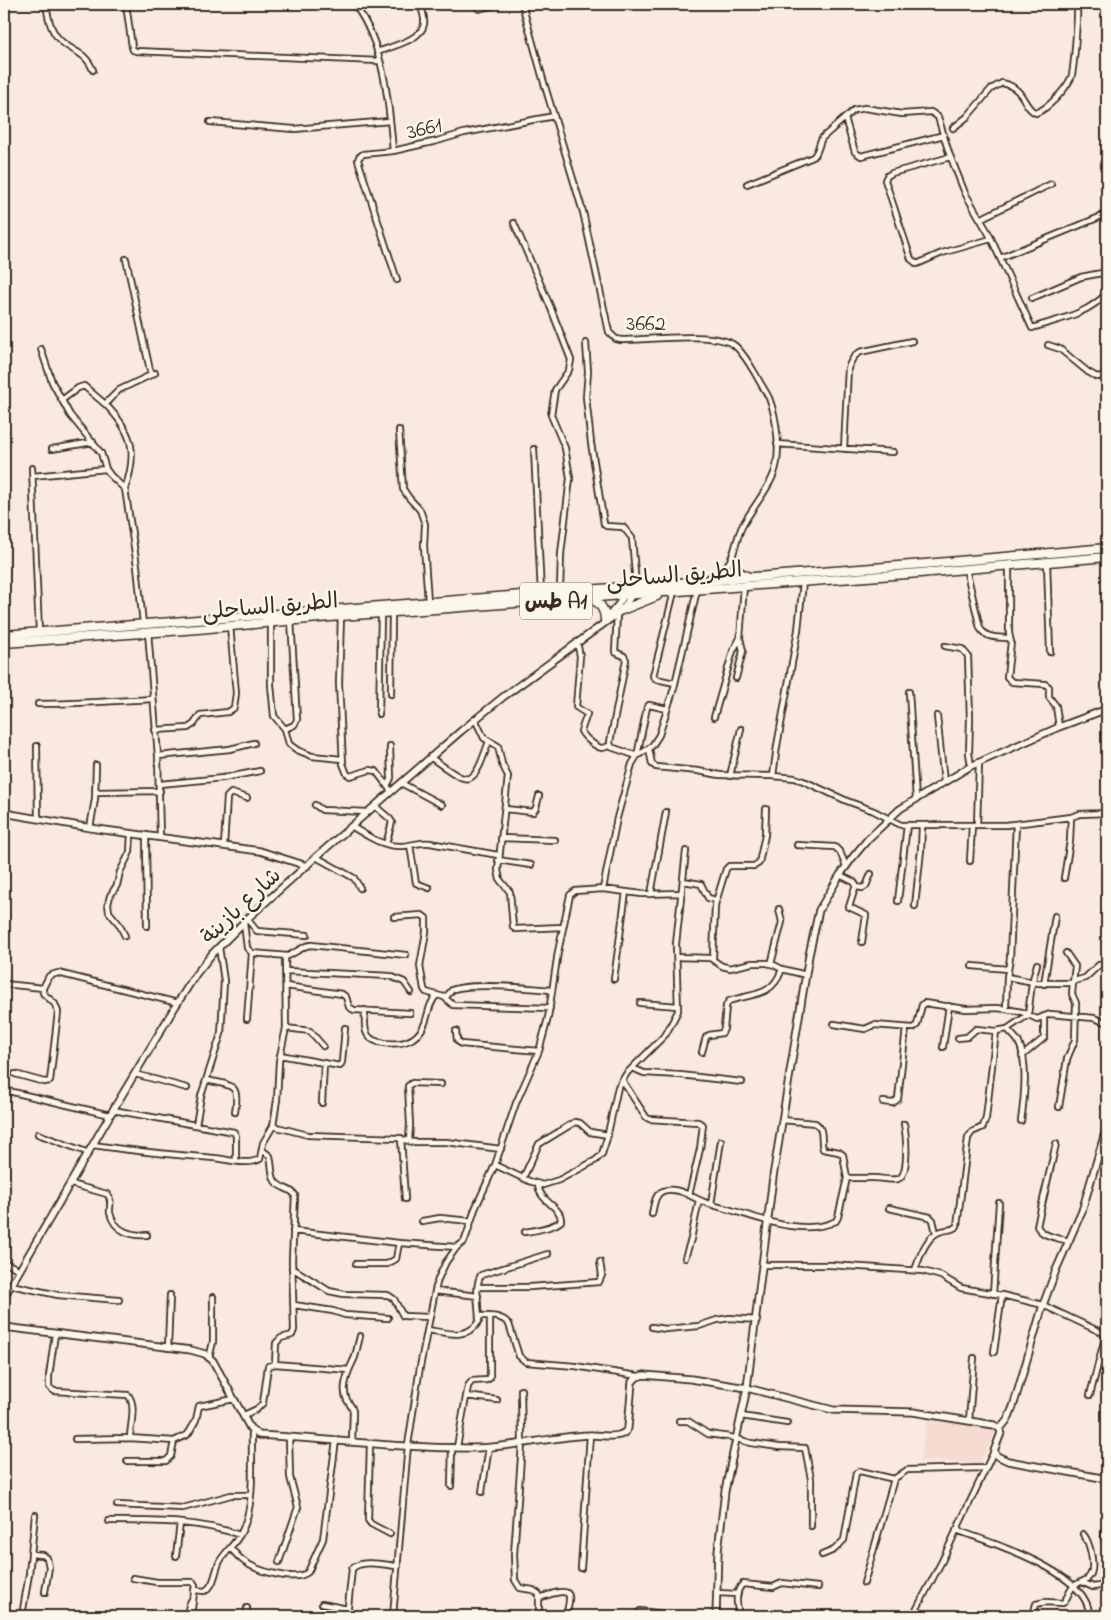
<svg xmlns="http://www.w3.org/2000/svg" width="1111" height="1620" font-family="'Indie Flower','Playpen Sans Arabic',sans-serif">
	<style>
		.built { fill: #f5dbd2 }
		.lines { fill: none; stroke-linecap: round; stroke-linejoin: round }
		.minor-casing { stroke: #3b2a1e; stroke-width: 8 }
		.tertiary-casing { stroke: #3b2a1e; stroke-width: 9 }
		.trunk-casing { stroke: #3b2a1e; stroke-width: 11 }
		.minor { stroke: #fbf7ec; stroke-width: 4.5 }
		.tertiary { stroke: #fbf7ec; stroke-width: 5.5 }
		.trunk { stroke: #fbf7ec; stroke-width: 8 }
		.labels { text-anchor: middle; stroke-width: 5; stroke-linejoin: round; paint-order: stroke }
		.shield { fill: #fbf7ec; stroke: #75685c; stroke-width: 1 }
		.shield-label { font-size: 21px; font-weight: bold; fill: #3b2a1e }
		.street-label { font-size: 22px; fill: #3b2a1e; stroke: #fbf7ec }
	</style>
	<rect width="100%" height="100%" fill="#fae9df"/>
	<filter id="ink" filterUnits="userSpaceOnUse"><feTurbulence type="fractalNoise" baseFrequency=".02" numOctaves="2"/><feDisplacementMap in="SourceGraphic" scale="10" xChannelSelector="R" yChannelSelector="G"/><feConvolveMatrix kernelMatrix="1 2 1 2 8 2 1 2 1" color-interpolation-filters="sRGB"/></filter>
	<g filter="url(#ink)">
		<path class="built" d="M929,1414L997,1429L980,1463L920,1461Z"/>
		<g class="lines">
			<defs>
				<path id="minor" d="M46,4C48,17 50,31 61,41C74,53 85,51 93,70
					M126,4L132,47L133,50L136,51L379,61
					M354,4C384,43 389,103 393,151
					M473,4L479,9L498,4
					M522,4L544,83L583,212L609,332L616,339L621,340C646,340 715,331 734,345C743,352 750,365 756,375C760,383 765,390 769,398C777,418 782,456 773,476C765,494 752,508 743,525C735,538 736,559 723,569C719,573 712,576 707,579
					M377,52C390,47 422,40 424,24C425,17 422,10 420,4
					M845,118L855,152L861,156L944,135
					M210,122L294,129L390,121
					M953,128L967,117L991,89L1002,83C1026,88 1022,107 1036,113C1049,108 1065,90 1071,78C1074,72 1078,12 1077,4
					M950,157L892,173L887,176L885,180L911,259L917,264L942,253L991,239
					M747,184L813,157C819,152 818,145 822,138L854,110L865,108L902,114L931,112L938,117L949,153L965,193L989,234L1032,328C1059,319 1087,315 1107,293
					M980,219L1051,184
					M514,223L550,306L571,360L569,370L555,390L551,415L565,448L570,478L561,554L560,591
					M1000,258L1107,214
					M126,259L151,375
					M397,280L358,160L359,157L363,154L393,151L437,141L464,133L554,116
					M1032,298L1081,277L1107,272
					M586,343L588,372L586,397L591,443L604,524L606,526L623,527L632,538L636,585
					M1048,345L1060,349L1088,372L1097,377L1107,375
					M41,349L52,382L70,415L101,453L106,469L111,476L125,489L137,566L143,624
					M62,400L78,388L84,386L105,404
					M399,430L403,489L409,498L420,510L425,524L424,546L428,601
					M777,444L893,452
					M52,449L93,442
					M534,449L541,593
					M844,449L848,368C851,361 853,356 860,352L912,341
					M32,468L39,632
					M33,476L106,469
					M125,489C138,452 133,432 105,404L119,390L155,373
					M733,556C733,569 740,571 751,576
					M1047,563L1050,652
					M1009,566V633L1011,642L1007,677L1012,682L1045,684L1049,687V697L1056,706L1059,727
					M966,569L980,628C986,639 998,637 1010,638
					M674,592L653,676L656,679L675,683
					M617,614L615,652L624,656L626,660L610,742L611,747L637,756L647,707L649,705L667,709
					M341,616L339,683L343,764L347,774L350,776L370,770L376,771L391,791
					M271,622V685L274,716L285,729L289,744L297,750L312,756L342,759
					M148,632L158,756L160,837
					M577,642L580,656L576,707L587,714L581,731C584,737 595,747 602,748C604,748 609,746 610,745
					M945,646L962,649L968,656L970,719L969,753L971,766
					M736,678L743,651L740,638
					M909,692L916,799
					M391,694L392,613
					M38,704C77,704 115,701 153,699
					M379,714L381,614
					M937,716L944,782
					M714,717L733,651L740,638L744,586
					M475,719L484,738L498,746L502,764L508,776L498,870L500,880L510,892L513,927L515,929L563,927
					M285,729L294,725L297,720L291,620
					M155,730L188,728L194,724L200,715L228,712L234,708L236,693L230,626
					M37,746L38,819
					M649,749L652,764L656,767L698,771L720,775L773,776L795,778L806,782L847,801L874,811L901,825H1006L1071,817L1080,814L1107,813
					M158,756L230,749L254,743
					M430,757C471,786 472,790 489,741
					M730,776L741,729
					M773,776L777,746L798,630L803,582
					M401,783L442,805
					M160,784L223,778L260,771
					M387,786L391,778L390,746
					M96,792L160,791
					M315,805L322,810L367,812
					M375,806L390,819L392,822L386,844
					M505,809L533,812L536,808L539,796
					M977,825L979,762
					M351,826C367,836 383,847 403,846C412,845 420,842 430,843L498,855
					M90,828L95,799L96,765
					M146,835L147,926
					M501,838L555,840
					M410,845L416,883L429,888
					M797,845L835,847L840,852L846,866
					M224,846L227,797L231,793L247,798
					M316,857L354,878L360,888
					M498,860L531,865
					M970,861L972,825
					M840,875L854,882L856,885L849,907L866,915L862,942
					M1064,878L1070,841L1071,817
					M683,881L701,884L708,898L716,900
					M856,887L863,888L866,886L871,874
					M603,889L617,818L632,764L637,756L652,746L659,735L674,688L697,590
					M651,894L666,812
					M898,901L907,825
					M915,906L921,850L922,826
					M394,917L422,915L426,918V932L420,966L424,989L426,992L444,997L453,1005L550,1008
					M247,919L257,931L307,935
					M244,923L247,948L252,953L288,956L306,946L311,945L406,955
					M125,936L119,924L109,912L108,904L110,896L117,885L120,872L130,852L131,833
					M1066,953L1075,966L1073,983
					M677,957L710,958L722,966L730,968L752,963H767L774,965L782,969L806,975
					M713,959L715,905L726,869L729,866H754L759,863L765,835L766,809
					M771,964L782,922L779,909
					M972,966L1008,969
					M286,971L390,976L404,982L411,992
					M1007,977L1039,983H1073L1072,994L1076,1003L1075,1040L1067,1059L1059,1107
					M614,979L626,892
					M1074,981L1085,978L1099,965
					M4,984L43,988L49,976L58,973L178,1003
					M1044,984L1055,916
					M286,986L342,994L346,997L349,1007L354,1010L410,1013
					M445,998L452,990C471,982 530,988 552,990
					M640,1003L678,1006
					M1006,1009L1007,977L1010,958L1016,824
					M365,1010C365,1025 362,1038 379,1042C398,1046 417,1043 425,1023C429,1012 429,1003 437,995
					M247,1019L252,953
					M834,1024L865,1029L874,1025L913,1028L917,1025L922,1005L924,1003L966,1009L996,1008L1006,1009L1022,1012L1037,1019L1050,1014L1094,1018L1107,1023
					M286,1028L310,1031L323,1046
					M1007,1029C1011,1033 1015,1037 1018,1041C1029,1061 1024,1100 1021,1121
					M456,1031L457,1040L461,1044L539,1051
					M958,1038L967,1037L976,1029L996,1031
					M943,1047L949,1006
					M702,1052L706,1037L709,1035L722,1033L724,1029L726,1006L729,1001C752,993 772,998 782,969
					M280,1055L340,1066L342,1062L345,1028
					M1022,1056L1044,1038V1016
					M632,1068L644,1073L680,1075L742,1082
					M15,1074L44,1082L50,1081L58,1012L55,1004L43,993V988
					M135,1074L187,1088
					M207,1080C232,1086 240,1083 235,1112
					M622,1080L646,1117L649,1119L698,1122L703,1125L700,1149L689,1195
					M4,1090L110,1115
					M883,1102L893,1103L898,1099L906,1028
					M322,1103L324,1064
					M113,1110L234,1132L236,1136V1161
					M196,1125L201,1096L221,1034L224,981L219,947
					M273,1126L308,1135L398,1138L412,1142H446L501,1149
					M38,1134L89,1153
					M401,1138L405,1199
					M409,1141L410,1124L408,1086L412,1083L441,1084
					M1056,1144L1037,1226C1042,1237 1059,1238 1069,1241
					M93,1145C133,1151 173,1155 214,1158C227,1159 247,1166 260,1159L263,1143L273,1126L277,1100L279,1061L286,1028L285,956
					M495,1165L529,1181L543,1185L559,1180L596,1160L602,1154L607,1138L618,1087L627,1073L666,1034L678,1011L676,944L686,851
					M523,1178L539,1144L575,1122L580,1123L590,1132L608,1135
					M847,1178C856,1178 865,1178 874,1178C882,1178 890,1181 898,1179C910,1175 906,1134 904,1124
					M71,1184L107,1194C113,1200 109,1206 110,1213C114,1231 131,1236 147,1235
					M711,1204L721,1141
					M889,1208L930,1217L933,1220L936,1233
					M652,1214C654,1204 655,1191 667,1190C680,1188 693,1198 704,1202C714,1206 724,1208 734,1211C763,1220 806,1236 836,1221L838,1217L847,1178L843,1155L839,1152L823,1149C820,1140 825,1129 815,1123L782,1120
					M422,1221L440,1218L470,1221
					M293,1231L399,1243L457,1247
					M525,1232C537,1230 552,1228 561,1221C562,1206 540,1203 538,1185
					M685,1258L691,1239L699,1200
					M4,1262L20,1270
					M356,1264H387L396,1259L399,1243
					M762,1265H830L923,1271L941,1276L961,1288L1002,1295L1043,1305L1107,1335
					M292,1268L329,1291L344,1294L388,1295L394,1299L403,1316L430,1317
					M915,1270C920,1256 927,1234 942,1231C948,1229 952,1231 957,1226L968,1138L972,1132L983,1127L986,1118L996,1031L1007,1029L1028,1015L1032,983L1037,964
					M11,1285L58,1295L119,1300
					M478,1287H530L599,1282L602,1275L600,1262
					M435,1291L478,1296
					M993,1294L999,1203
					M294,1305L333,1311L345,1315L388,1318
					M479,1316C490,1316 501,1315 509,1324L519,1356L526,1362L575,1366L638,1376
					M652,1327L666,1329L699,1326L717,1320L730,1318L757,1320
					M428,1330C447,1333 468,1340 479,1321C479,1307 474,1286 481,1275L548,1254
					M55,1334L49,1376V1387L54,1391L128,1395C137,1405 130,1426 130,1438
					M168,1348L170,1295
					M994,1352L1002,1295
					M209,1358L213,1342V1297
					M275,1364L349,1370C346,1380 342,1390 347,1400C349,1404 352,1406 353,1411L352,1442
					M349,1370L355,1357L360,1336
					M521,1390L522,1444L514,1554L515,1580L520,1588L533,1590L539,1594V1616
					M1090,1395L1106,1334
					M466,1396L497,1400
					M244,1415L257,1409L263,1403L268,1366L275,1364L276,1343L281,1338L292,1335L294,1330L292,1260L295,1195C291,1188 280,1189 275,1181C271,1175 272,1163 270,1156L262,1150
					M741,1416L787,1423
					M679,1421H688L708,1434L730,1437L751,1443L779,1447L805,1448L811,1479V1526
					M969,1421L974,1358
					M75,1439L130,1438L174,1441L187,1435L190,1431L196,1420L199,1406L234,1399
					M370,1443L368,1520L371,1524L390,1534
					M457,1447L468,1386L472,1381L487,1380L490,1378V1316
					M127,1461H166L171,1456L174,1441
					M451,1486L452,1447
					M482,1492L489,1447
					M117,1505L183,1508L231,1495H250
					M1107,1518L1104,1537V1540L1107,1543
					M109,1521C153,1521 199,1520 240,1535
					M956,1530C990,1542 1091,1573 1089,1616
					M230,1548C234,1551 237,1556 241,1559C253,1570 295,1583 308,1572L323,1539L336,1440
					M31,1554L43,1555L47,1558L49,1567L45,1592
					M822,1555L834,1550L844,1540L856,1473L860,1471L894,1479
					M176,1556L180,1523
					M279,1562L298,1507L290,1477L289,1437
					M581,1568L590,1435
					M133,1578L157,1582H193L195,1585L191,1616
					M1082,1582L1093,1587L1107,1585
					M864,1583L894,1479L907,1470L985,1468
					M194,1590L205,1591C215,1586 215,1570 220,1561C226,1551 235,1544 241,1533C256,1504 251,1463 252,1431
					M717,1593L738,1594
					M539,1598C546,1596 567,1587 569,1596C570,1602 567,1611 566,1616
					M322,1604L348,1609
					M22,1616L29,1574L35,1515
					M187,1616L189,1605L192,1599
					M246,1616L247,1608
					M263,1616V1615
					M347,1616L352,1569C361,1559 385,1565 398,1566
					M393,1616L408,1445L420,1367L435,1291L438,1279L446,1262L457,1247L464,1242L467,1234L475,1209L495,1165L516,1103L539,1051L548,1018L558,952L570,895L575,891L603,889L642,894L682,893
					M635,1616L640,1611L681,1616
					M739,1616C737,1606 734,1591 743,1584L773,1587L782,1583L818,1587
					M913,1616L942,1561L994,1451
					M1033,1616L1036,1604L1045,1602L1063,1603C1068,1598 1069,1590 1074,1586C1078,1582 1084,1582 1088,1578C1097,1570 1090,1542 1083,1534"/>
				<path id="tertiary" d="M605,620L618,605L625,594
					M4,813L97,829L260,851L307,866
					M1107,1126L1082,1211L1056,1270L1043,1305L1013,1407L1008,1419L1000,1429L1001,1433L994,1451L997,1456L1008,1461L1107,1479
					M4,1297L113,1110L175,1007L196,974L212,954L247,919L316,857L461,731L503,697L617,614L622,610L633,593
					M4,1327L191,1350L205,1354L213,1361L250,1428L259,1435C331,1439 404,1449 476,1448C514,1447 551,1437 589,1435C601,1434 622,1441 628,1428L632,1382L637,1377L644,1375L691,1379L747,1388L833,1410L913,1412L994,1425L1000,1429
					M716,1616L718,1551L725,1491L747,1388L773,1177L809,955L819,910L840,875L853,857L868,839L900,809L971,766L1059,727L1107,709"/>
				<path id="trunk" d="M591,599C601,603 605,610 605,620
					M622,610L657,596
					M4,635L924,564L1107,548
					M4,643L198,629L341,616L920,573L1107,557"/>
			</defs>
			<use href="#minor" class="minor-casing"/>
			<use href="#tertiary" class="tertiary-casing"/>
			<use href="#trunk" class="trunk-casing"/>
			<use href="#minor" class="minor"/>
			<use href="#tertiary" class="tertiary"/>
			<use href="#trunk" class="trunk"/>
		</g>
	</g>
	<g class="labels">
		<rect class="shield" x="520" y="582.5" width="72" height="37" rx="4"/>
		<g class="shield-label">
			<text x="556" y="608">طس A1</text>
		</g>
		<g class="street-label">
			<text transform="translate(424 127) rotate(-14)" y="8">3661</text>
			<text x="646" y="330">3662</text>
			<text transform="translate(674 574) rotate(-5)" y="8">الطريق الساحلى</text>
			<text transform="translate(270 605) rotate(-5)" y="8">الطريق الساحلى</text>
			<text transform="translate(240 905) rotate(-43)" y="8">شارع بازينة</text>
		</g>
	</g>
	<rect width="1111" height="1620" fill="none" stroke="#fbf7ec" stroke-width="20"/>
	<rect x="10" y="10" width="1091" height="1600" fill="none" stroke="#3b2a1e" stroke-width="2" filter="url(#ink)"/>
</svg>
